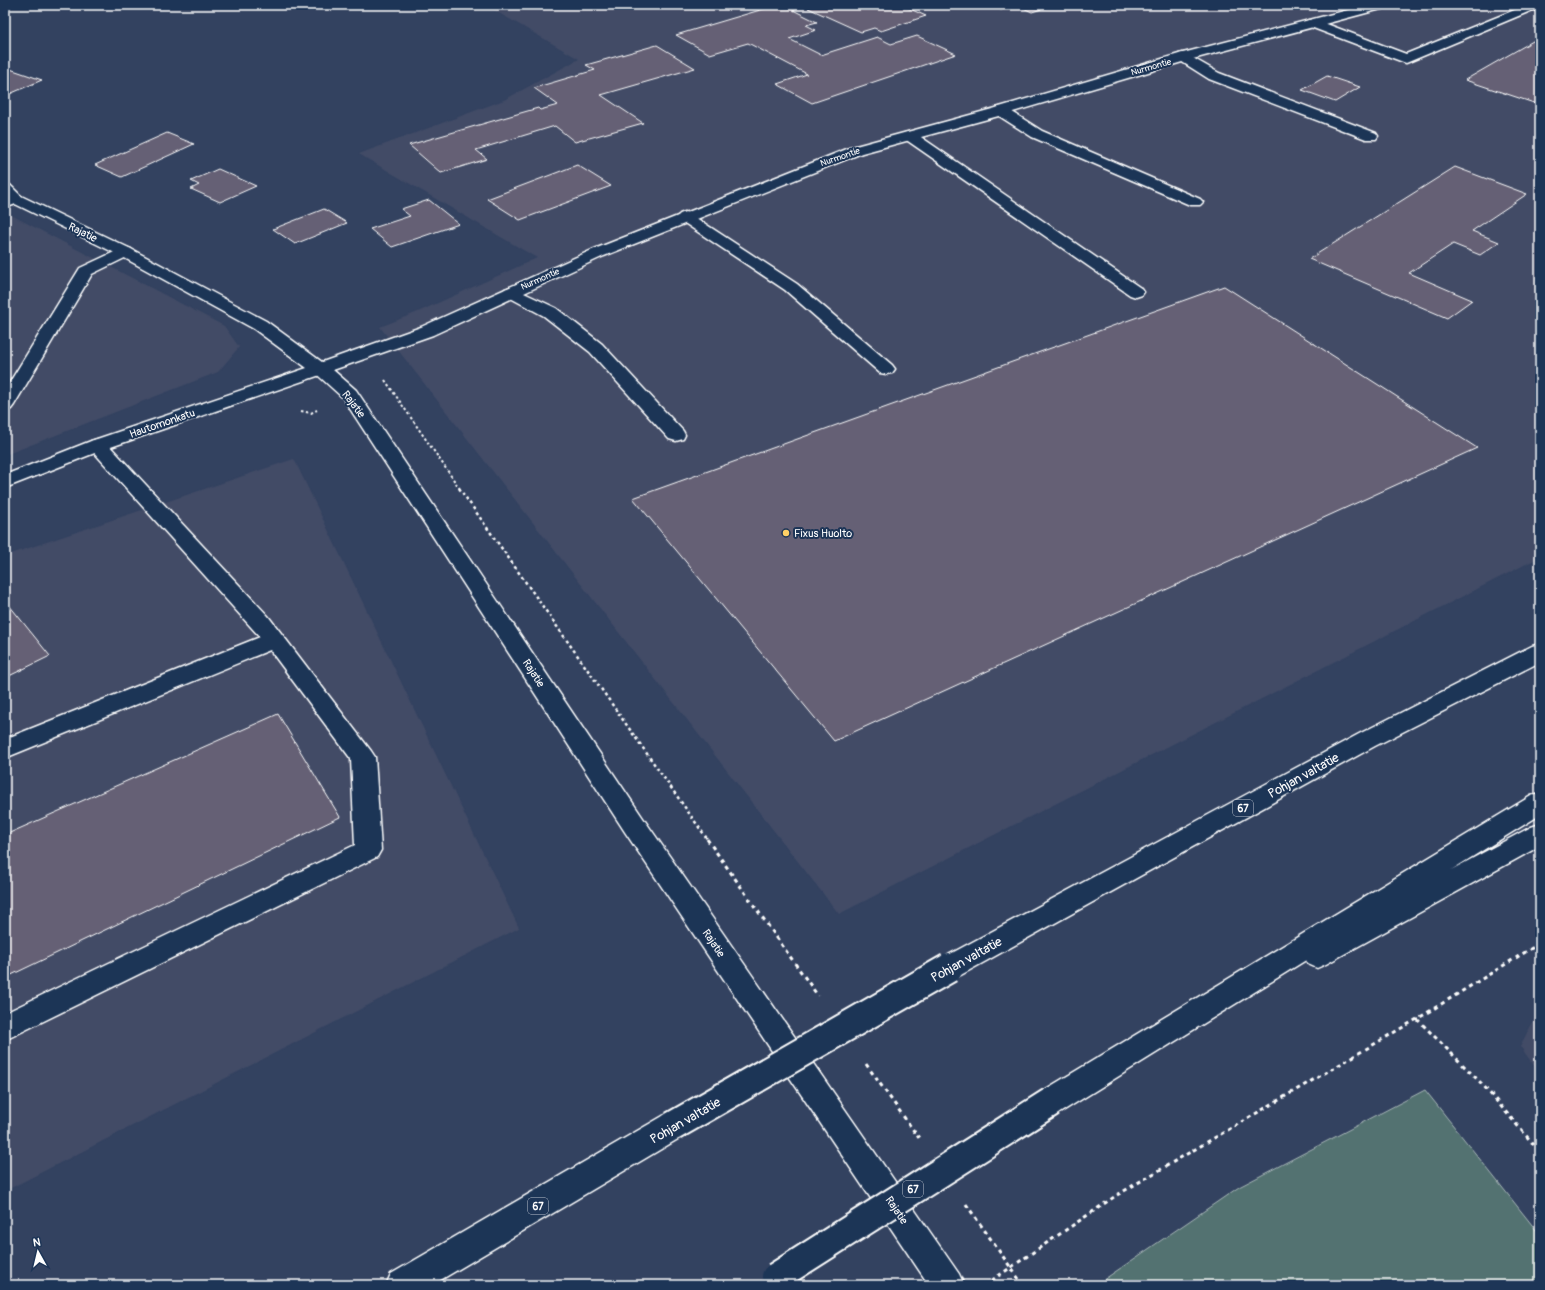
<svg xmlns="http://www.w3.org/2000/svg" width="1545" height="1290" font-family="Pangolin,sans-serif">
	<style>
		.built { fill: #424b66 }
		.green { fill: #537271; stroke: #a9b8b8 }
		.building { fill: #656075; stroke: #fff }
		.lines { fill: none; stroke-linecap: round; stroke-linejoin: round }
		.lane-casing { stroke: #fff; stroke-width: 3 }
		.street-casing { stroke: #fff; stroke-width: 3 }
		.secondary-casing { stroke: #fff; stroke-width: 3 }
		.highway-casing { stroke: #fff; stroke-width: 3 }
		.path-far2 { stroke: #fff; stroke-width: 2; stroke-dasharray: 2.5 2.5; stroke-linecap: butt }
		.path-far1 { stroke: #fff; stroke-width: 2.5; stroke-dasharray: 3 3; stroke-linecap: butt }
		.path { stroke: #fff; stroke-width: 3; stroke-dasharray: 4 4; stroke-linecap: butt }
		.lane { fill: #1d3557; fill-rule: evenodd }
		.street { fill: #1d3557; fill-rule: evenodd }
		.secondary { fill: #1d3557; fill-rule: evenodd }
		.highway { fill: #1d3557; fill-rule: evenodd }
		.highway-bridge-casing { stroke: #fff; stroke-width: 32; stroke-linecap: butt }
		.path-bridge { stroke: #fff; stroke-width: 3; stroke-dasharray: 4 4; stroke-linecap: butt }
		.highway-bridge { stroke: #1d3557; stroke-width: 28 }
		.poi-dot { fill: #ffd166; stroke: #1d3557; stroke-width: 1.5 }
		.labels { text-anchor: middle; stroke-width: 4; stroke-linejoin: round; paint-order: stroke }
		.far-street-label { font-size: 9px; fill: #fff; stroke: #1d3557 }
		.shield { fill: #1d3557; stroke: #bbc2cd; stroke-width: 1 }
		.shield-label { font-size: 10px; font-weight: bold; fill: #fff }
		.street-label { font-size: 11px; fill: #fff; stroke: #1d3557 }
		.poi-label { font-size: 11px; fill: #fff; stroke: #1d3557; text-anchor: start }
		.near-street-label { font-size: 13px; fill: #fff; stroke: #1d3557 }
	</style>
	<rect width="100%" height="100%" fill="#334260"/>
	<filter id="ink" filterUnits="userSpaceOnUse"><feTurbulence type="fractalNoise" baseFrequency=".025" numOctaves="2"/><feDisplacementMap in="SourceGraphic" scale="8" xChannelSelector="R" yChannelSelector="G"/><feConvolveMatrix kernelMatrix="1 2 1 2 8 2 1 2 1" color-interpolation-filters="sRGB"/></filter>
	<g filter="url(#ink)">
		<path class="built" d="M485,5H1540V557L839,914L380,327L418,312L537,258L359,154L504,100L579,59Z
			M5,210L13,216L224,326L239,347L218,372L5,455Z
			M294,459L519,928L5,1191V556Z
			M1540,1009V1074L1520,1046Z"/>
		<path class="green" d="M1425,1090L1540,1235V1285H1096L1239,1187Z"/>
		<path class="building" d="M777,5H783L817,22L806,25L816,30L789,39L821,55L877,37L891,44L917,36L956,54L812,103L777,84L807,74L748,43L710,54L676,35Z
			M816,5H901L926,16L881,31L874,28L861,32L808,8Z
			M991,5H1055L1032,12L1017,5L1001,10Z
			M1540,37V105L1465,80Z
			M657,45L695,68L601,95L643,123L575,142L555,126L476,150L487,159L441,173L409,145L538,108L540,110L558,105L534,88L595,70L586,65Z
			M10,69L42,80L5,96V71Z
			M1327,76L1360,87L1335,102L1302,90Z
			M167,133L194,144L122,177L95,165Z
			M577,165L611,186L520,220L487,199Z
			M1455,167L1527,194L1472,231L1499,242L1480,255L1453,244L1409,273L1472,300L1447,318L1309,259Z
			M218,169L256,186L220,202L191,189L199,185L191,181Z
			M429,200L459,224L392,247L370,229L410,216L401,209Z
			M324,209L347,223L295,244L273,229Z
			M1224,286L1477,448L834,741L633,498Z
			M5,600L50,656L5,678Z
			M278,714L340,817L5,978V835Z"/>
		<g class="lines">
			<defs>
				<path id="lane" d="M1527,5H1540V7L1406,63L1308,26L1306,23L1308,20H1316L1406,54Z
					M1184,53L1219,73L1376,133L1378,136L1376,139H1366L1209,79L1179,60L1178,57L1179,54Z
					M1001,107L1006,108L1042,131L1200,199L1203,202L1200,205H1190L1032,137L996,114L994,111L996,108Z
					M910,132L915,133L1142,289L1144,292L1142,295L1136,297L1130,295L905,139L903,136L905,133Z
					M16,194L21,196L24,199L21,202L5,208V198Z
					M685,212L690,214L797,284L892,365L895,369L892,373L886,374L880,373L785,290L680,220L677,217L680,214Z
					M125,247L131,249L133,252L131,255L92,274L14,405L11,409L5,410V390L80,268Z
					M511,287L556,308L602,344L683,431L685,435L683,439L676,441L669,439L590,352L544,316L505,295L503,292L505,289Z
					M98,439L105,441L268,616L371,751L375,757L381,850L377,857L5,1040V1013L355,845L351,759L270,650L5,758V739L260,637L91,449L89,445L91,441Z"/>
				<path id="street" d="M1525,5H1540V12L1527,8Z
					M5,184L10,185L21,196L131,249L266,321L326,365L329,369L326,373L105,449L5,488V475L91,441L307,368L254,329L119,255L11,202L5,196Z"/>
				<path id="secondary" d="M1367,5H1387L1385,8L1189,60L1006,114L862,153L604,256L433,335L333,370L356,390L643,818L959,1274L964,1285H929L625,832L343,398L311,369L314,365L421,327L592,250L852,147L996,108L1179,54Z"/>
				<path id="highway" d="M1540,644V662L1375,746L959,976L949,980L939,976L935,968L939,960L1359,734L1532,646Z
					M1540,793V815L1451,870L1531,827L1540,824V846L1326,964L1317,968L1308,964L1306,960L1061,1112L1051,1116L1041,1112L1036,1102L1041,1092L1531,796Z
					M673,1112L683,1116L688,1126L683,1136L432,1285H386L391,1274L663,1116Z"/>
			</defs>
			<use href="#lane" class="lane-casing"/>
			<use href="#street" class="street-casing"/>
			<use href="#secondary" class="secondary-casing"/>
			<use href="#highway" class="highway-casing"/>
			<path class="path-far2" d="M385,380L460,489
				M301,411L311,413L317,410"/>
			<path class="path-far1" d="M459,488L708,840"/>
			<path class="path" d="M707,839L818,996
				M1417,1019L1482,1084L1540,1152
				M866,1064L919,1138
				M1117,1195L1417,1019L1540,943
				M966,1204L1023,1285"/>
			<use href="#lane" class="lane"/>
			<use href="#street" class="street"/>
			<use href="#secondary" class="secondary"/>
			<use href="#highway" class="highway"/>
			<defs>
				<path id="highway-bridge" d="M673,1126L949,968
					M776,1277L1051,1102"/>
			</defs>
			<use href="#highway-bridge" class="highway-bridge-casing"/>
			<path class="path-bridge" d="M985,1285L1117,1195"/>
			<use href="#highway-bridge" class="highway-bridge"/>
		</g>
	</g>
	<circle class="poi-dot" cx="786" cy="533" r="4"/>
	<g class="labels">
		<g class="far-street-label">
			<text transform="translate(1151 67) rotate(-16)" y="3">Nurmontie</text>
			<text transform="translate(840 157) rotate(-19)" y="3">Nurmontie</text>
			<text transform="translate(540 279) rotate(-24)" y="3">Nurmontie</text>
		</g>
		<g class="shield">
			<rect x="1233" y="800" width="20" height="16" rx="3"/>
			<rect x="903" y="1181" width="20" height="16" rx="3"/>
			<rect x="528" y="1198" width="20" height="16" rx="3"/>
		</g>
		<g class="shield-label">
			<text x="1243" y="812">67</text>
			<text x="913" y="1193">67</text>
			<text x="538" y="1210">67</text>
		</g>
		<g class="street-label">
			<text transform="translate(83 232) rotate(26)" y="4">Rajatie</text>
			<text transform="translate(354 404) rotate(53)" y="4">Rajatie</text>
			<text transform="translate(162 423) rotate(-19)" y="4">Hautomonkatu</text>
			<text transform="translate(534 673) rotate(57)" y="4">Rajatie</text>
			<text transform="translate(714 943) rotate(56)" y="4">Rajatie</text>
			<text transform="translate(897 1210) rotate(56)" y="4">Rajatie</text>
		</g>
		<g class="poi-label">
			<text x="794" y="537">Fixus Huolto</text>
		</g>
		<g class="near-street-label">
			<text transform="translate(1303 775) rotate(-29)" y="5">Pohjan valtatie</text>
			<text transform="translate(966 959) rotate(-29)" y="5">Pohjan valtatie</text>
			<text transform="translate(685 1120) rotate(-30)" y="5">Pohjan valtatie</text>
		</g>
	</g>
	<rect width="1545" height="1290" fill="none" stroke="#1d3557" stroke-width="20"/>
	<rect x="10" y="10" width="1525" height="1270" fill="none" stroke="#fff" stroke-width="1.5" filter="url(#ink)"/>
	<g transform="translate(38 1252) rotate(352)" stroke="#1d3557" stroke-width="3" paint-order="stroke">
	<path d="M0-3L7 15L0 10L-7 15Z" fill="#ffffff"/>
	<text y="-6" font-size="11" font-weight="bold" text-anchor="middle" fill="#ffffff">N</text>
	</g>
</svg>
